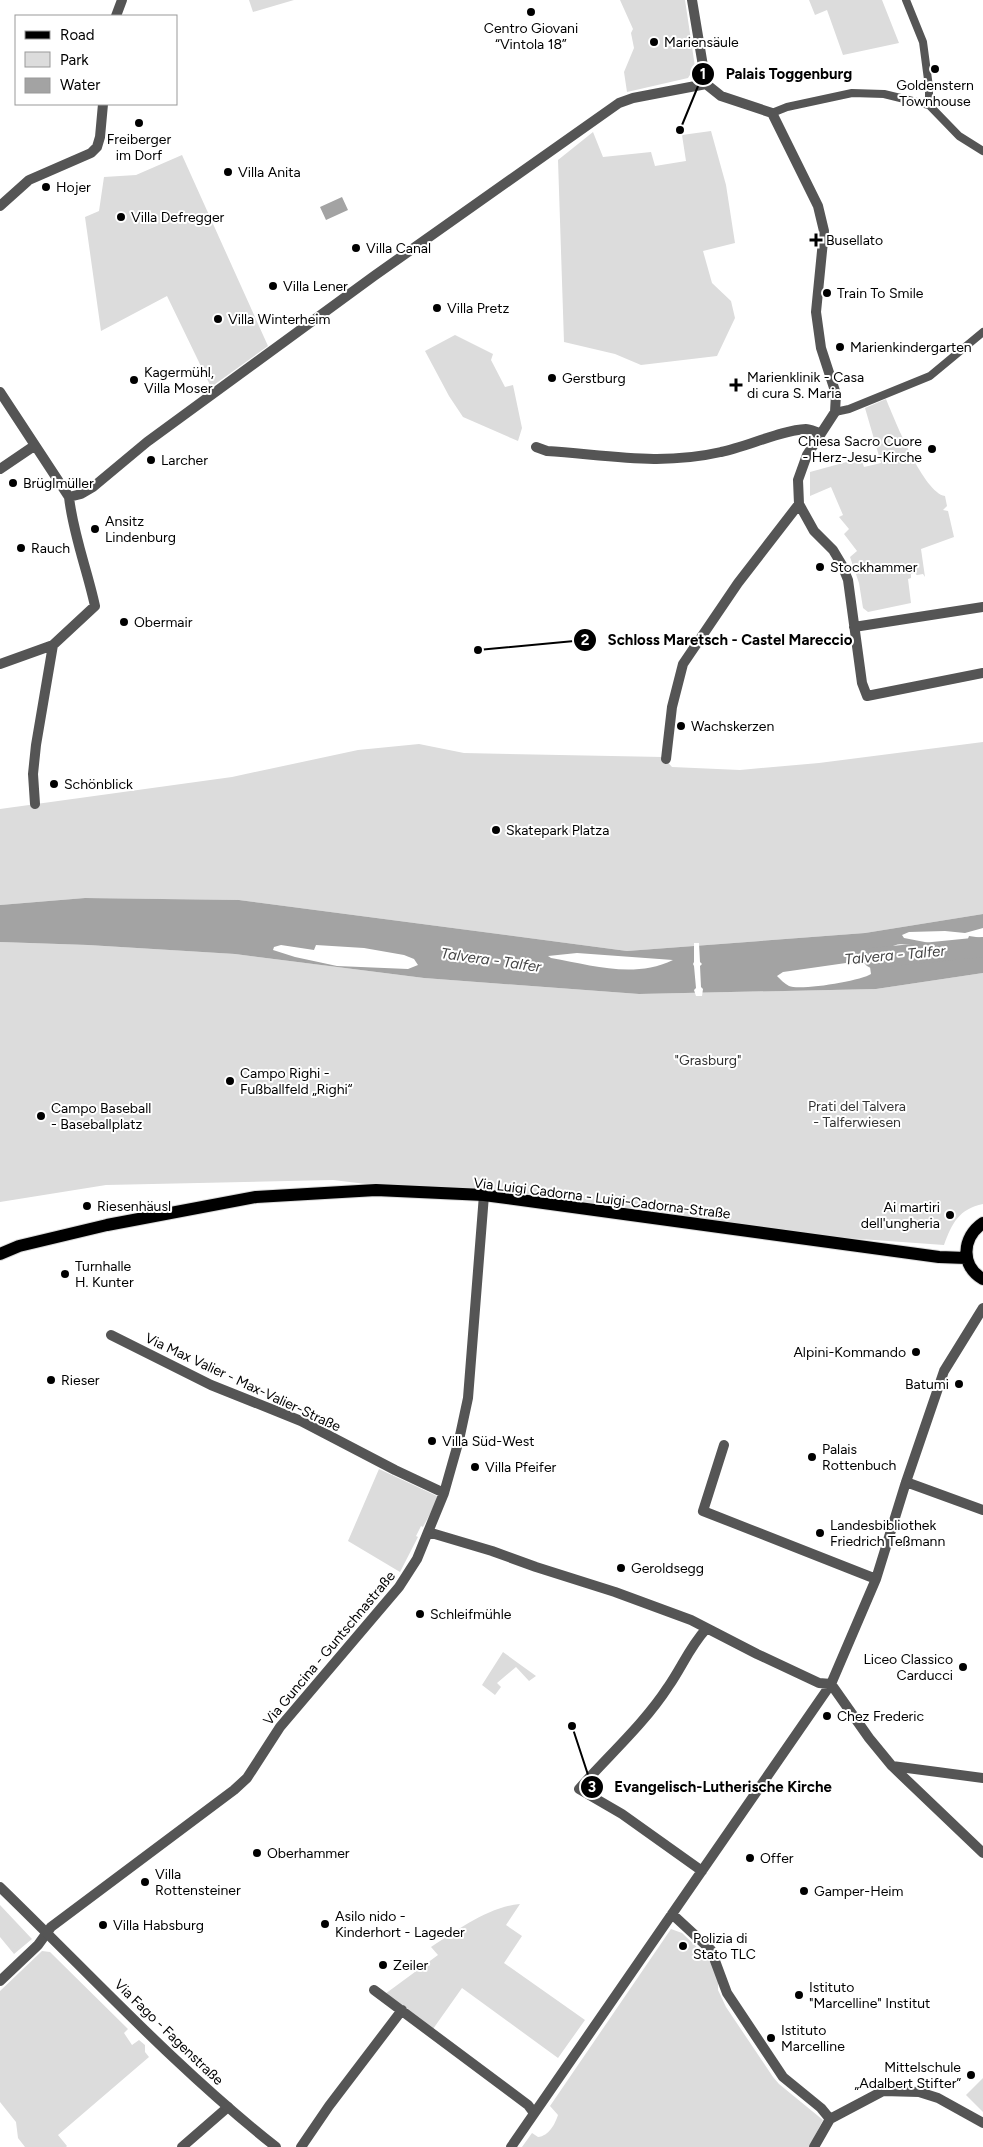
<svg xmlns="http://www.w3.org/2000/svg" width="983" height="2147" font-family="Figtree,sans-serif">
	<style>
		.green { fill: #dcdcdc }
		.water { fill: #a3a3a3; fill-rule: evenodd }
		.pier { fill: #fff }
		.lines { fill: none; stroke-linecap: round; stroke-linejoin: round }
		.river { stroke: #a3a3a3; stroke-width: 20 }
		.primary-casing { stroke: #dbdbdb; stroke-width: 14 }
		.pedestrian { stroke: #555; stroke-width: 8 }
		.minor { stroke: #555; stroke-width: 10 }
		.tertiary { stroke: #555; stroke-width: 10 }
		.primary { stroke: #000; stroke-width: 12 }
		.poi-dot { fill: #000; stroke: #fff; stroke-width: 2 }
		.labels { text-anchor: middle; stroke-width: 4; stroke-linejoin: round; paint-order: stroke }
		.poi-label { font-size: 14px; fill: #000; stroke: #fff; text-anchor: start }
		.park-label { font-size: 14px; fill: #333; stroke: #fff }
		.street-label { font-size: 14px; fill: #000; stroke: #fff }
		.water-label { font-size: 15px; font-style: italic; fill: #444; stroke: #fff }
		.leader { fill: none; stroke: #000; stroke-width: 2 }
		.callout-dot { fill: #000; stroke: #fff; stroke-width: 2 }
		.mark-label { font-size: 15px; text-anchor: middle; font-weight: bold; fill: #fff }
		.callout-label { font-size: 15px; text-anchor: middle; font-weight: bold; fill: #000; stroke: #fff; stroke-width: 4; stroke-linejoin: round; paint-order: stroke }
	</style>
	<rect width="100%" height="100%" fill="#fff"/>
	<path class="green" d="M249,0H294L253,12Z
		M620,0H685L695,67L688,78L627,92L624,72L634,48L631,33L633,29Z
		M809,0H882L899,43L843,55L827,10L815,15Z
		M711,131L726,185L735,243L703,251L712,283L731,301L735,318L717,356L641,365L615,354L564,342L558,160L593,132L603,157L651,152L655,166L686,161L682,135Z
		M182,155L268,346L211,387L167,296L101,331L85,217L99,211L104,177L136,175Z
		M455,335L493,354L491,360L505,387L513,385L522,428L518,441L463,417L449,396L425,351Z
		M886,399C895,421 924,493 945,496L947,506L943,510L948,511L954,537L921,549L925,577L923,574L917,575L914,573L911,574V578L908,579L911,603L868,612L863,608L859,583L850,557L857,551L844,534L849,529L839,517L843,515L831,487L810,496V472L861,458L864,467L881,463L865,408Z
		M983,742V914L865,933L627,951L239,900L85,898L0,905V809L232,777L358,750L419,744L464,753L663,757L672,767L740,770L819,763Z
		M0,942L88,945L235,954L424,978L639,994L876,989L983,973V1204C959,1209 952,1223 944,1245L776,1233L333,1180L106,1185L0,1202Z
		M379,1469L439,1497L423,1527L421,1526L416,1536L418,1537L400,1572L348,1541Z
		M503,1652L536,1676L529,1681L516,1667L497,1683L501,1687L495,1695L482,1685Z
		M520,1904L506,1925L522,1936L504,1963L585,2020L558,2058L462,1988L433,2029L385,1994L438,1955L431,1947C458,1930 488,1907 520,1904Z
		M0,1905L32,1939L14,1954L0,1937Z
		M671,1929L682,1933L706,1956L715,1968L718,1979V1990L726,2007L773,2077L779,2084L823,2120L809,2147H522L532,2133L538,2137C549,2136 555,2124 558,2115L550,2106Z
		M42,1951L50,1952L128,2029L124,2033L132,2045L139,2040L145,2045V2052L149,2057L58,2135L67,2146L66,2147H25L18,2138L16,2122L0,2102V1991Z
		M983,2078V2112L966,2095Z"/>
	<path class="water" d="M342,197L348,210L326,220L320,207Z
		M85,898L239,900L627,951L865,933L983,914V928L965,933L945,931L909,932L902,935L904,938L930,943C917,949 904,941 893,946L907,959C925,959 948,959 964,949L969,936L983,938V973L876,989L639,994L424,978L235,954L88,945L0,942V905ZM281,945L314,950L316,945L364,948L404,955L414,959L418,965L408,969L337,966L295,957L273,950L274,947ZM577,953L673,960C633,979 592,965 551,958L548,956ZM846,963L866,964L870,967L871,974C861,981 799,991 789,986C785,984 780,979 777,976L783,972Z"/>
	<path class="pier" d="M694,943H699L700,962L702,964L700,966L701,987L703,989L702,996H696L694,990L696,988L694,966L693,964L694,962Z"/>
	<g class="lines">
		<path class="river" d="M873,958L983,947"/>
		<defs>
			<path id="primary" d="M983,1223C962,1237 960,1266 983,1279
				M0,1254L19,1246L107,1225L256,1197L376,1190L484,1195L939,1257L966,1258"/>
		</defs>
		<use href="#primary" class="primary-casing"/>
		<path class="pedestrian" d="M906,0L923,42L929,87V105
			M772,113L787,107L852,93L884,94L929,105L959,136L983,151
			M835,412L849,409L930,376L983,332"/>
		<path class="minor" d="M692,0L706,84
			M116,16L122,0
			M706,84L721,96L772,113L818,206L824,231L816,312L821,348L836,394L835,412L807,455L798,480L799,504L814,531L833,550L842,565L848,580L862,683L867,696L983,673
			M0,206L29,180L91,153L97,147L100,137L103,104
			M0,392L69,497L81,494L93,487L147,442L374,276L619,103L633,98L706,84
			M536,447L547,451C608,455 660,466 721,452C746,447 782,430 806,429C810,429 816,432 820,433
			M0,469L34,446
			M854,627L983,607
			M0,664L53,645
			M666,759L672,707L683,664L738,583L799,504
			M35,804L33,774L36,745L53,645L95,606C87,569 73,534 69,497
			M111,1335L211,1385L301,1421L395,1470L444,1493
			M724,1445L703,1511L876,1579
			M906,1482L983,1510
			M428,1532L492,1551L536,1567L615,1592L691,1620L757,1654L819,1683L831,1684
			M831,1684L869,1738L892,1766L983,1853
			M892,1766L983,1778
			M702,1871L622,1814L579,1789C609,1755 644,1724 668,1687C682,1667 689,1648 706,1629
			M672,1914L711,1950L727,1993L783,2077L821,2108L830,2119
			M0,1981L38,1945L51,1927L234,1790L247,1778L280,1727L399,1587L417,1559L428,1532L444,1493L459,1440L468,1398L484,1195
			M374,1990L528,2105L534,2113
			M830,2119L883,2091L919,2092L938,2098L983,2123
			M182,2147L228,2107
			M301,2147L329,2106L402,2010
			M511,2147L831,1684L876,1579L906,1482L944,1371L983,1308
			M814,2147L830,2119"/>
		<path class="tertiary" d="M0,1887C91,1975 177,2069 276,2147"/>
		<use href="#primary" class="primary"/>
	</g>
	<g class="poi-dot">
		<circle cx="531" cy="12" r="5"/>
		<circle cx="654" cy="42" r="5"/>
		<circle cx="935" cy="69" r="5"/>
		<circle cx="139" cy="123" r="5"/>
		<circle cx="228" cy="172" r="5"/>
		<circle cx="46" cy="187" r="5"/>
		<circle cx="121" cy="217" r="5"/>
		<path d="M813.5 232.5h5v5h5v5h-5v5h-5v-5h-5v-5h5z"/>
		<circle cx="356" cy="248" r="5"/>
		<circle cx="273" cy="286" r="5"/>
		<circle cx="827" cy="293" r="5"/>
		<circle cx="437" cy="308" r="5"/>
		<circle cx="218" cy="319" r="5"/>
		<circle cx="840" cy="347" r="5"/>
		<circle cx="552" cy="378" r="5"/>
		<circle cx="134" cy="380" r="5"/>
		<path d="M733.5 377.5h5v5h5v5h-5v5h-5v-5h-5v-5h5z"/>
		<circle cx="932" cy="449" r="5"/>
		<circle cx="151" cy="460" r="5"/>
		<circle cx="13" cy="483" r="5"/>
		<circle cx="95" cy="529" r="5"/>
		<circle cx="21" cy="548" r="5"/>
		<circle cx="820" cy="567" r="5"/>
		<circle cx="124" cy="622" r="5"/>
		<circle cx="681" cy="726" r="5"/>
		<circle cx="54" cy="784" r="5"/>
		<circle cx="496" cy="830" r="5"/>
		<circle cx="230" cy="1081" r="5"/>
		<circle cx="41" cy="1116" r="5"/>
		<circle cx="87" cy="1206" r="5"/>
		<circle cx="950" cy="1215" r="5"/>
		<circle cx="65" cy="1274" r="5"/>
		<circle cx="916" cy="1352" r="5"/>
		<circle cx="51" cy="1380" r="5"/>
		<circle cx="959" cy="1384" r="5"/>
		<circle cx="432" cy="1441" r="5"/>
		<circle cx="812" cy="1457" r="5"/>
		<circle cx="475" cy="1467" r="5"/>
		<circle cx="820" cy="1533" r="5"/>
		<circle cx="621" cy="1568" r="5"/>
		<circle cx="420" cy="1614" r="5"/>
		<circle cx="963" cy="1667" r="5"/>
		<circle cx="827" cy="1716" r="5"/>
		<circle cx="257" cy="1853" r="5"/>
		<circle cx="750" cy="1858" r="5"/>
		<circle cx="145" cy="1882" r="5"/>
		<circle cx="804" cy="1891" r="5"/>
		<circle cx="325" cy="1924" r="5"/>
		<circle cx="103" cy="1925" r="5"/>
		<circle cx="683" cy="1946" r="5"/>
		<circle cx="383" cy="1965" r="5"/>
		<circle cx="799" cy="1995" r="5"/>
		<circle cx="771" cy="2038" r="5"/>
		<circle cx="971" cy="2075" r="5"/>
	</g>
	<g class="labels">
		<g class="poi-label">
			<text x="531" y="33" text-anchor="middle">Centro Giovani<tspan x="531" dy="16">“Vintola 18”</tspan></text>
			<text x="664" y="47">Mariensäule</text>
			<text x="935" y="90" text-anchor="middle">Goldenstern<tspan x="935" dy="16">Townhouse</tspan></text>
			<text x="139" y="144" text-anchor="middle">Freiberger<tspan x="139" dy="16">im Dorf</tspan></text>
			<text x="238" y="177">Villa Anita</text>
			<text x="56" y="192">Hojer</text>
			<text x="131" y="222">Villa Defregger</text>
			<text x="826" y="245">Busellato</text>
			<text x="366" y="253">Villa Canal</text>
			<text x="283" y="291">Villa Lener</text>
			<text x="837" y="298">Train To Smile</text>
			<text x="447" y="313">Villa Pretz</text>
			<text x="228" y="324">Villa Winterheim</text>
			<text x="850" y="352">Marienkindergarten</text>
			<text x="144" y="377">Kagermühl,<tspan x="144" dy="16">Villa Moser</tspan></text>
			<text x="747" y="382">Marienklinik - Casa<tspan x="747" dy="16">di cura S. Maria</tspan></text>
			<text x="562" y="383">Gerstburg</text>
			<text x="922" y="446" text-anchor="end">Chiesa Sacro Cuore<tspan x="922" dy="16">- Herz-Jesu-Kirche</tspan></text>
			<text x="161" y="465">Larcher</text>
			<text x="23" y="488">Brüglmüller</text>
			<text x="105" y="526">Ansitz<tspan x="105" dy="16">Lindenburg</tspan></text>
			<text x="31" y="553">Rauch</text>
			<text x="830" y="572">Stockhammer</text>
			<text x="134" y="627">Obermair</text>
			<text x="691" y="731">Wachskerzen</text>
			<text x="64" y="789">Schönblick</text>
			<text x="506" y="835">Skatepark Platza</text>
			<text x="240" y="1078">Campo Righi -<tspan x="240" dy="16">Fußballfeld „Righi“</tspan></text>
			<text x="51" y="1113">Campo Baseball<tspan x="51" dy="16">- Baseballplatz</tspan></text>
			<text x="97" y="1211">Riesenhäusl</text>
			<text x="940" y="1212" text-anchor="end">Ai martiri<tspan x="940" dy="16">dell'ungheria</tspan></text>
			<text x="75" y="1271">Turnhalle<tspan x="75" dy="16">H. Kunter</tspan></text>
			<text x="906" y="1357" text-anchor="end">Alpini-Kommando</text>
			<text x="61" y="1385">Rieser</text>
			<text x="949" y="1389" text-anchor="end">Batumi</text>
			<text x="442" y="1446">Villa Süd-West</text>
			<text x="822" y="1454">Palais<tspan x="822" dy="16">Rottenbuch</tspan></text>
			<text x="485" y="1472">Villa Pfeifer</text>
			<text x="830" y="1530">Landesbibliothek<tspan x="830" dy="16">Friedrich Teßmann</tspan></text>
			<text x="631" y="1573">Geroldsegg</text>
			<text x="430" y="1619">Schleifmühle</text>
			<text x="953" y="1664" text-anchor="end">Liceo Classico<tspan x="953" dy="16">Carducci</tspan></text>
			<text x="837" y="1721">Chez Frederic</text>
			<text x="267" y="1858">Oberhammer</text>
			<text x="760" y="1863">Offer</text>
			<text x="155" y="1879">Villa<tspan x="155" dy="16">Rottensteiner</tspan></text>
			<text x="814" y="1896">Gamper-Heim</text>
			<text x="335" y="1921">Asilo nido -<tspan x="335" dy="16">Kinderhort - Lageder</tspan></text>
			<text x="113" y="1930">Villa Habsburg</text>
			<text x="693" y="1943">Polizia di<tspan x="693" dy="16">Stato TLC</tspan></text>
			<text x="393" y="1970">Zeiler</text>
			<text x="809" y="1992">Istituto<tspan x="809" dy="16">"Marcelline" Institut</tspan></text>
			<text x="781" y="2035">Istituto<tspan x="781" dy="16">Marcelline</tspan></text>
			<text x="961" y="2072" text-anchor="end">Mittelschule<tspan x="961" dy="16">„Adalbert Stifter”</tspan></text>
		</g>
		<g class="park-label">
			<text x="708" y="1065">"Grasburg"</text>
			<text x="857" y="1111">Prati del Talvera<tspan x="857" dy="16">- Talferwiesen</tspan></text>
		</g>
		<g class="street-label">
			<text transform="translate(602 1198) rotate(7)" y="5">Via Luigi Cadorna - Luigi-Cadorna-Straße</text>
			<text transform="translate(243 1382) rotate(25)" y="5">Via Max Valier - Max-Valier-Straße</text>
			<text transform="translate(329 1648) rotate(-50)" y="5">Via Guncina - Guntschnastraße</text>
			<text transform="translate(169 2032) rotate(44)" y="5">Via Fago - Fagenstraße</text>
		</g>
		<g class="water-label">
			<text transform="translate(895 955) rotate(-5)" y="5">Talvera - Talfer</text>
			<text transform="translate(491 960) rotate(8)" y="5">Talvera - Talfer</text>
		</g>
	</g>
	<path class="leader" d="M680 130L703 74M478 650L585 640M572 1726L592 1787"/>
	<g class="callout-dot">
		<circle cx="680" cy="130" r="5"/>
		<circle cx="478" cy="650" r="5"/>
		<circle cx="572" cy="1726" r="5"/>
		<circle cx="703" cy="74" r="12"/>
		<circle cx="585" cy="640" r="12"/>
		<circle cx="592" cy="1787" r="12"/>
	</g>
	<g class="mark-label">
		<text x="703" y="79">1</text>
		<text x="585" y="645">2</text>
		<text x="592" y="1792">3</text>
	</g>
	<g class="callout-label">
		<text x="789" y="79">Palais Toggenburg</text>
		<text x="730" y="645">Schloss Maretsch - Castel Mareccio</text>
		<text x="723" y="1792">Evangelisch-Lutherische Kirche</text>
	</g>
	<rect x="15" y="15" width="162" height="90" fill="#ffffff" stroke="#999999"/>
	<rect x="25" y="31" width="25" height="8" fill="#000000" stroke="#999999"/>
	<text x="60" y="40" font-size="15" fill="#000000">Road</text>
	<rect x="25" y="52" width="25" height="15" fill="#dcdcdc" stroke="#999999"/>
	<text x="60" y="65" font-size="15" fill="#000000">Park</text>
	<rect x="25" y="78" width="25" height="15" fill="#a3a3a3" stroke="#999999"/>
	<text x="60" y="90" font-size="15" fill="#000000">Water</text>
</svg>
